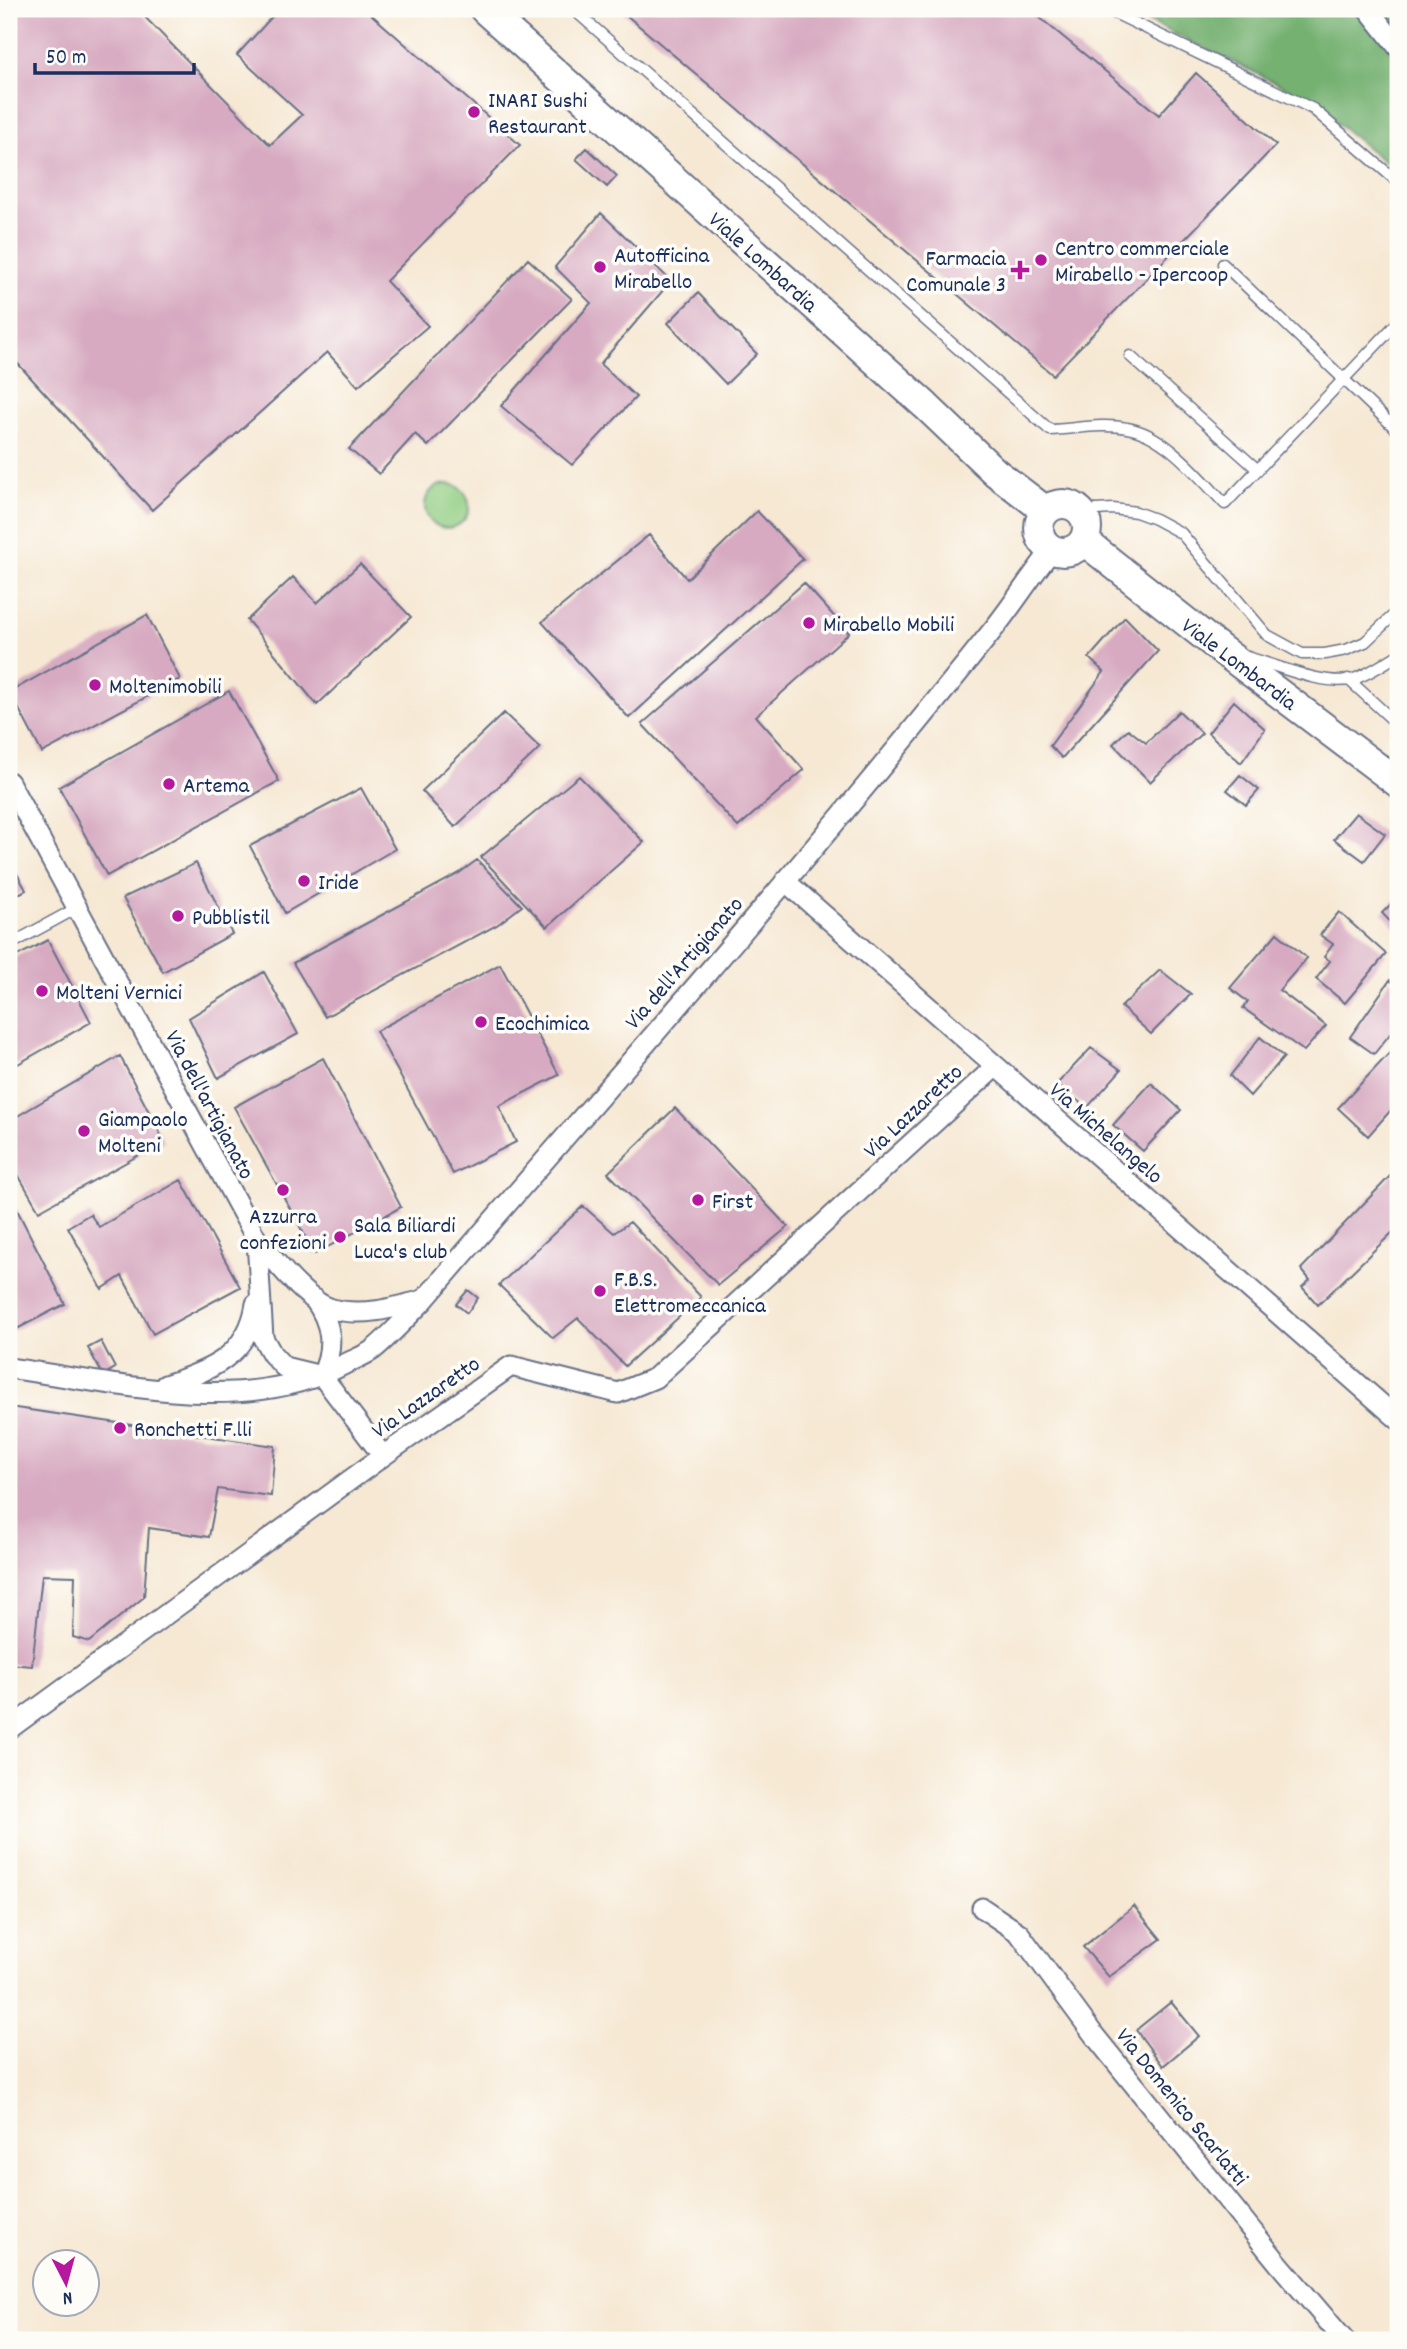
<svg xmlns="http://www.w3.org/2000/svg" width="1407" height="2349" font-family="Dekko,sans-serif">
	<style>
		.green { fill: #92ce83; stroke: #567e70; stroke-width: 2 }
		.forest { fill: #75b171; stroke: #487068; stroke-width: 2 }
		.building { fill: #d7aac1 }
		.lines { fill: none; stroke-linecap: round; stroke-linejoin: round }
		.lane-casing { stroke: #687087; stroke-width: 13 }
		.street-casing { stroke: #687087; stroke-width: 23 }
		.secondary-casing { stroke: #687087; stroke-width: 32 }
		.lane { stroke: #fff; stroke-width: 10 }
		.street { stroke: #fff; stroke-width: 19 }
		.secondary { stroke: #fff; stroke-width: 28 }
		.poi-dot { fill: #b5179e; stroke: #fdfcf7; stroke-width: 2.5 }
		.labels { text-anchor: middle; stroke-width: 7; stroke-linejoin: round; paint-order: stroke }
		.poi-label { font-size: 23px; fill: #1b2f5e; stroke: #fdfcf7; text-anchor: start }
		.street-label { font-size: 23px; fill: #1b2f5e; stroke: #fdfcf7 }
	</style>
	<rect width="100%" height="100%" fill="#fdfcf7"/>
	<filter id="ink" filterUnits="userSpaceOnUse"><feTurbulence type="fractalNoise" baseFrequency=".0143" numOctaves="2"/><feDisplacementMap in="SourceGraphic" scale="14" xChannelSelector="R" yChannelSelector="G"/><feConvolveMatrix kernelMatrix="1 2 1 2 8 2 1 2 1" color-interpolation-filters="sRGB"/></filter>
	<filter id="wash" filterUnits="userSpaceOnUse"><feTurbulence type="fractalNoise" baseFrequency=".00686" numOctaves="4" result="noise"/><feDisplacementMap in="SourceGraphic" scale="28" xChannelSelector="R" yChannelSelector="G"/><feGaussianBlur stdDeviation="1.57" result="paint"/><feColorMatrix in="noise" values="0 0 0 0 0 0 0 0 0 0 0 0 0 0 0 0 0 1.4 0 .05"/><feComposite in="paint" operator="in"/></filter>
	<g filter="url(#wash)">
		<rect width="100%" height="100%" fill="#f6e8d3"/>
		<path class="green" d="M425 506a22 22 0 1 1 44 0a22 22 0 1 1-44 0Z"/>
		<path class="forest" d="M1123,9H1398V173L1305,97Z"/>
		<g id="blocks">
			<path class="building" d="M9,9H137L270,145L302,115L237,55L279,9H365L520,145L386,281L428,326L358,386L327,352L152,510L9,354Z
				M619,9H1029L1159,115L1196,73L1276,145L1053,375Z
				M587,148L617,176L607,187L576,159Z
				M601,213L671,281L600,364L636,397L572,465L501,406L591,303L555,267Z
				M528,259L572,299L428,446L415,434L379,474L349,449Z
				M698,293L757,354L726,384L668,323Z
				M757,511L803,559L629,718L542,622L649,535L687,579Z
				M360,564L411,617L317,705L247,620L293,577L317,603Z
				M804,583L849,633L756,716L804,770L738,827L642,724Z
				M147,615L180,679L42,753L10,692Z
				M1125,617L1158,651L1062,758L1050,746L1104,672L1089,658Z
				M229,691L279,781L107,876L59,787Z
				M1234,701L1265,729L1241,763L1208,733Z
				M1179,711L1202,733L1150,782L1113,744L1128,729L1146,743Z
				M504,713L540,748L455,827L422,791Z
				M1240,775L1259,790L1246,805L1227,790Z
				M579,776L644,842L547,927L481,857Z
				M361,788L395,849L285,913L250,846Z
				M1356,813L1385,834L1364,861L1334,839Z
				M9,859L26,890L9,899Z
				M477,860L522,906L497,925L325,1017L293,963L458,874Z
				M196,863L232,934L163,972L123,898Z
				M1398,897V930L1382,913Z
				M1339,912L1386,954L1345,1003L1316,979L1330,961L1324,957L1333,944L1320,935Z
				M1277,933L1307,958L1279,990L1326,1026L1304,1051L1243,1008L1248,1002L1230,988Z
				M48,940L91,1022L9,1069V960Z
				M500,964L559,1075L499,1106L516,1142L453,1174L376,1031Z
				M1160,970L1191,994L1151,1034L1121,1007Z
				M264,972L298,1034L218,1078L189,1018Z
				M1390,980L1398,987V1024L1374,1054L1350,1037Z
				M1260,1037L1284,1057L1250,1096L1230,1076Z
				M1395,1047L1398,1049V1102L1368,1136L1338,1108Z
				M1091,1048L1121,1070L1087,1108L1057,1084Z
				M120,1056L164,1141L39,1211L9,1159V1121Z
				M323,1058L401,1207L315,1254L234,1107Z
				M1151,1083L1181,1110L1143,1151L1113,1125Z
				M675,1108L788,1227L718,1285L608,1173Z
				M1394,1172L1398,1176V1227L1318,1305L1302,1287L1310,1280L1301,1269Z
				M181,1180L240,1287L153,1334L122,1276L102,1289L68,1227L90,1214L99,1227Z
				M9,1194L65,1304L9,1333Z
				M583,1206L614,1233L630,1222L701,1297L625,1366L578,1318L553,1338L499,1285Z
				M468,1290L478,1298L467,1313L456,1304Z
				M101,1341L115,1368L103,1375L88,1348Z
				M9,1407L275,1446L271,1496L218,1489L209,1537L149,1528L144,1597L89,1642L73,1637L75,1576L42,1575L32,1666L9,1664Z
				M1134,1906L1161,1939L1109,1977L1083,1947Z
				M1171,2002L1199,2036L1163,2066L1136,2030Z"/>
		</g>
	</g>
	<g filter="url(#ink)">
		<use href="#blocks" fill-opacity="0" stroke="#687087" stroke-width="2"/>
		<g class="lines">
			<defs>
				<path id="lane" d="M573,9L1050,430C1075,429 1103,423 1127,428C1165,434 1199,477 1225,504L1398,322
					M1106,9L1313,109L1398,182
					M1223,264L1398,431
					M1130,356L1258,470
					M1085,517L1096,510L1113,509L1136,512L1155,519L1181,533L1267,635L1302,654H1325L1346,650L1365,642L1398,611
					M1247,657C1276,665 1325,687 1354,679C1369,674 1385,663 1398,655
					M1348,679L1398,725
					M9,945L77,908"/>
				<path id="street" d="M1368,9L1398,47
					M9,782L257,1240C275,1260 306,1302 332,1309C362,1317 394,1308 423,1300
					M785,881L1398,1419
					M257,1240L263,1338L272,1354L284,1367L317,1375
					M314,1299C333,1325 334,1347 322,1376
					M9,1368C116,1383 245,1417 345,1364C355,1359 366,1355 374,1349C392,1334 408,1316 424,1300C615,1078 810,860 992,631C1013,605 1031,576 1052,550
					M322,1376L383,1456
					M165,1385C210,1371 248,1356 256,1304
					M9,1729L383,1456L511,1366L618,1393L655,1378L995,1067
					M982,1908L1019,1933L1094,2035L1279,2264L1344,2340"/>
				<path id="secondary" d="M484,9L926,406L995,472L1046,511
					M1039 528a24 24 0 1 1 48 0a24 24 0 1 1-48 0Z
					M1084,541L1223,651L1398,783"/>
			</defs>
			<use href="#lane" class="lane-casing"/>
			<use href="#street" class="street-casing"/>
			<use href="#secondary" class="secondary-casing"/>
			<use href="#lane" class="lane"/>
			<use href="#street" class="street"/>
			<use href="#secondary" class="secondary"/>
		</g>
	</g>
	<g class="poi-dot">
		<circle cx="474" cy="112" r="7"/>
		<circle cx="1041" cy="260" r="7"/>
		<circle cx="600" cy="267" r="7"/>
		<path d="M1016.5 259.5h7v7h7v7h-7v7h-7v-7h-7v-7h7z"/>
		<circle cx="809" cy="623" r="7"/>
		<circle cx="95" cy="685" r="7"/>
		<circle cx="169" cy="784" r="7"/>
		<circle cx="304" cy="881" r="7"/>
		<circle cx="178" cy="916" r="7"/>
		<circle cx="42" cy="991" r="7"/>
		<circle cx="481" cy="1022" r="7"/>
		<circle cx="84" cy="1131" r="7"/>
		<circle cx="283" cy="1190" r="7"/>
		<circle cx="698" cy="1200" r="7"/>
		<circle cx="340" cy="1237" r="7"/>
		<circle cx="600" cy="1291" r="7"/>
		<circle cx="120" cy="1428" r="7"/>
	</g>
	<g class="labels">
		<g class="poi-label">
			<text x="488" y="107">INARI Sushi<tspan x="488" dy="26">Restaurant</tspan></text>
			<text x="1055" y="255">Centro commerciale<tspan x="1055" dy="26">Mirabello - Ipercoop</tspan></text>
			<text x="614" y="262">Autofficina<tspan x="614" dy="26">Mirabello</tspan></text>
			<text x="1006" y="265" text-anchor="end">Farmacia<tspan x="1006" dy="26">Comunale 3</tspan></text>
			<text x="823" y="631">Mirabello Mobili</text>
			<text x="109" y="693">Moltenimobili</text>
			<text x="183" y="792">Artema</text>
			<text x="318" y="889">Iride</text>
			<text x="192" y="924">Pubblistil</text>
			<text x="56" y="999">Molteni Vernici</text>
			<text x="495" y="1030">Ecochimica</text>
			<text x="98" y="1126">Giampaolo<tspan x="98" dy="26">Molteni</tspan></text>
			<text x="712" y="1208">First</text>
			<text x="283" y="1223" text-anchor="middle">Azzurra<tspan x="283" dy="26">confezioni</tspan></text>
			<text x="354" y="1232">Sala Biliardi<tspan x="354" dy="26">Luca's club</tspan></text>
			<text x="614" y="1286">F.B.S.<tspan x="614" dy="26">Elettromeccanica</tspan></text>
			<text x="134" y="1436">Ronchetti F.lli</text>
		</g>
		<g class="street-label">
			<text transform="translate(764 261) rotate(42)" y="8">Viale Lombardia</text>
			<text transform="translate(1240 663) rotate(37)" y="8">Viale Lombardia</text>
			<text transform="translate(683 962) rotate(-49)" y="8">Via dell'Artigianato</text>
			<text transform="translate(211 1104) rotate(62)" y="8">Via dell'artigianato</text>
			<text transform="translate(912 1110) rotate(-43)" y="8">Via Lazzaretto</text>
			<text transform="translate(1107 1132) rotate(41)" y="8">Via Michelangelo</text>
			<text transform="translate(425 1396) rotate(-35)" y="8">Via Lazzaretto</text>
			<text transform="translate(1183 2106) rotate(51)" y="8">Via Domenico Scarlatti</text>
		</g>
	</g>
	<rect width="1407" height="2349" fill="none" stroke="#fdfcf7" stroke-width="35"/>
	<g transform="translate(66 2283) rotate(174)"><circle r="33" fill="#fdfcf7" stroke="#a3aaba" stroke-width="2"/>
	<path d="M0-5L12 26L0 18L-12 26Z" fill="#b5179e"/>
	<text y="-10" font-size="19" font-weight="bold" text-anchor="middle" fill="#1b2f5e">N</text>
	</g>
	<path d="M35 63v10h159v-10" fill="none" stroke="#1b2f5e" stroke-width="3.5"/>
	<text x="46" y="63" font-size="21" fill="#1b2f5e" stroke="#fdfcf7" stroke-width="5" paint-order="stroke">50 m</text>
</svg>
